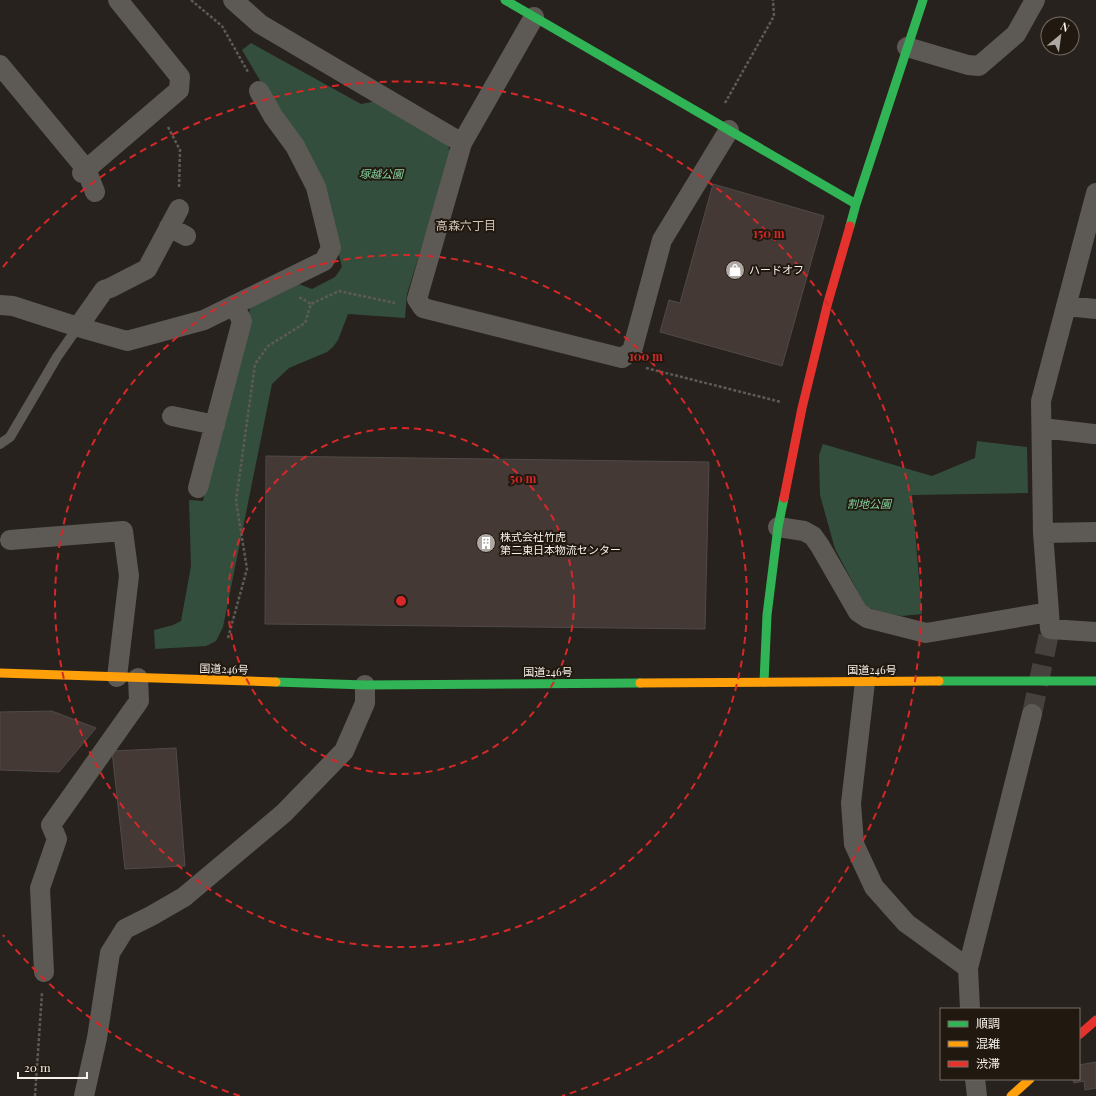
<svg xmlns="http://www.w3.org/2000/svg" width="1096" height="1096" font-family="'Playfair Display','Noto Sans JP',serif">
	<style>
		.green { fill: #334e3c }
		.building { fill: #453936; stroke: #4f4a48 }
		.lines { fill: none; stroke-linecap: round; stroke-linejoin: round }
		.street-tunnel { stroke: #46413c; stroke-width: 20; stroke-dasharray: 20 10; stroke-linecap: butt }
		.path { stroke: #5d5a57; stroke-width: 2.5; stroke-dasharray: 3 2; stroke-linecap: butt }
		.lane { stroke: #5d5955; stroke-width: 10 }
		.street { stroke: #5d5955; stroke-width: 20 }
		.fast { stroke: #30b455; stroke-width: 9 }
		.slow { stroke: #ff9f0a; stroke-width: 9 }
		.jam { stroke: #e5322d; stroke-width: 9 }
		.ring { fill: none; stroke: #d62828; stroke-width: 2; stroke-dasharray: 7 5 }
		.labels { text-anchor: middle; stroke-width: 4; stroke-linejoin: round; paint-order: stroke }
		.park-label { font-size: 11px; font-style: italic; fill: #83d4a0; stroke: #211910 }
		.poi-label { font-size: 11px; fill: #f7f1eb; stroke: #211910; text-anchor: start }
		.street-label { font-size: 11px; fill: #f7f1eb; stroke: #211910 }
		.neighbourhood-label { font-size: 12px; fill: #d2c6ba; stroke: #211910 }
		.centre { fill: #d62828; stroke: #211910; stroke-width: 2 }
		.ring-label { font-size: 12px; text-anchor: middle; font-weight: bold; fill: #d62828; stroke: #211910; stroke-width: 4; stroke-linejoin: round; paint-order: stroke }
	</style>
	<rect width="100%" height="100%" fill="#27221d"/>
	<path class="green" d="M251,43L361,104L377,101L446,142L451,153L407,294L405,318L348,314L338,340L333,347L327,352L289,368L272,384L223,627L216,641L206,646L155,649L154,630L173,625L181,621L191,566L189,500L203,501L251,305L299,284L312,289L335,277L342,267L331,223L265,89L242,50Z
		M977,441L1027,447L1028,493L912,495L922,614L902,616L891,614L866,607L835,549L820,495L819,455L823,444L932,476L975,458Z"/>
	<path class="building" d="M713,184L824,216L782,366L660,332L669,300L680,303Z
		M266,456L709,462L705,629L265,624Z
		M52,711L96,728L59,772L0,770V712Z
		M176,748L185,866L125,869L112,751Z
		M1096,1062V1088L1085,1090L1084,1081L1074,1083L1073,1079H1079V1065Z"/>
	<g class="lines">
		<path class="street-tunnel" d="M1032,714L1050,629"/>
		<path class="path" d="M191,0L222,26L248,72
			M725,103L774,16L773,0
			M168,127L180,150L179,189
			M299,298H301L311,304
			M646,368L781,402
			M228,638L247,569L236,501L255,364L268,346L305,323L311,304L339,291L395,303
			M35,1096L42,993"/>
		<path class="lane" d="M0,444L10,437L57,357L78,327"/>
		<path class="street" d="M233,0L260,24L462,143
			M534,17L462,143L417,299L423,308L622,358L632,351L662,240L729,130
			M907,47L968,65L979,66L1016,34L1035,0
			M0,65L86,169L95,192
			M82,173L179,90L180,77L118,0
			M169,227L186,236
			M0,305L13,306L78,327L127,341L204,320L324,261L331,248L316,187L295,146L273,116L259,91
			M1066,306L1096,309
			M78,327L104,290L110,288L147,269L179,209
			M172,416L215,425
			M1042,428L1094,434
			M198,488L242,321L234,305
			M778,527L804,531L813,536L820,546L858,612L867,618L926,633L1049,612L1043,533L1041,401L1096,193
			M1043,533L1096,532
			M10,540L123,531L129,576L117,677
			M1049,612L1050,629L1096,632
			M865,682L851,803L854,844L874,887L906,923L968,968
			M44,972L40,888L57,839L51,825L139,701L138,678
			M970,1009L968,968L1032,714
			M975,1079L977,1096
			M84,1096L97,1038L110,953L125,929L151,916L184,897L284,813L344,751L365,703V685"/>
		<path class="fast" d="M505,0L856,204
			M850,226L856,204L923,0
			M939,681H1096
			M276,682L365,685L640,683
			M764,682L767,615L778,527L784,498"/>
		<path class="slow" d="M0,673L276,682
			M640,683L939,681
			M1011,1096L1030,1079"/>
		<path class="jam" d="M784,498L802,408L828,302L850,226
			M1079,1035L1096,1020"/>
	</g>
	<g class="ring">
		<circle cx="401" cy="601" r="173"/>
		<circle cx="401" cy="601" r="346"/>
		<path d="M240 1096A520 520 0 0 1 3 935M3 267A520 520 0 1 1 562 1096"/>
	</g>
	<defs>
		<symbol id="shop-disc" viewBox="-11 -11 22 22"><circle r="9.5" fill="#aea9a3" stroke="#211910"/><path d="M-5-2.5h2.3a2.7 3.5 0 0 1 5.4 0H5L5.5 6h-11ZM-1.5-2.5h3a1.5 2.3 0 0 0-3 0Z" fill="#fff"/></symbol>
		<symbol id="building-disc" viewBox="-11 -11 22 22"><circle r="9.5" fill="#aea9a3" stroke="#211910"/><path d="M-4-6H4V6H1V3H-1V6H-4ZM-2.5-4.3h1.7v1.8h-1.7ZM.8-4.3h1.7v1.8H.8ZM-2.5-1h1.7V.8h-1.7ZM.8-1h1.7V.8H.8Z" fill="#fff"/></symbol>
	</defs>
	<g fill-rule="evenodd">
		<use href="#shop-disc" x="724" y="259" width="22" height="22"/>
		<use href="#building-disc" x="475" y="532" width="22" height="22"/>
	</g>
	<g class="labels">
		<g class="park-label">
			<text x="381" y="178">塚越公園</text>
			<text x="869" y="508">割地公園</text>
		</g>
		<g class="poi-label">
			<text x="749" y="274">ハードオフ</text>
			<text x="500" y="541">株式会社竹虎<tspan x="500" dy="13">第二東日本物流センター</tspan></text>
		</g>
		<g class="street-label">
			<text transform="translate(224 669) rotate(2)" y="4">国道246号</text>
			<text x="872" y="674">国道246号</text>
			<text x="548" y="676">国道246号</text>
		</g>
		<g class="neighbourhood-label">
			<text x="466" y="230">高森六丁目</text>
		</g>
	</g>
	<circle cx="401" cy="601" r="6" class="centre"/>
	<g class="ring-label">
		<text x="769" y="238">150 m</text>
		<text x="646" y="361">100 m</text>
		<text x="523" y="483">50 m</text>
	</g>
	<rect x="940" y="1008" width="140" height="72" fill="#211910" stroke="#776f68"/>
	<rect x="948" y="1021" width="20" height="6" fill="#30b455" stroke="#776f68"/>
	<text x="976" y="1028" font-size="12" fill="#f7f1eb">順調</text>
	<rect x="948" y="1041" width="20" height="6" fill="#ff9f0a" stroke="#776f68"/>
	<text x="976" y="1048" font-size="12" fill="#f7f1eb">混雑</text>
	<rect x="948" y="1061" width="20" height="6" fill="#e5322d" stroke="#776f68"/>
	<text x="976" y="1068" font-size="12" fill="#f7f1eb">渋滞</text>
	<g transform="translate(1060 36) rotate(29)"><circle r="19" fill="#211910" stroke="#776f68"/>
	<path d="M0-3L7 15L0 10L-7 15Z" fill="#aea9a3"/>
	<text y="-6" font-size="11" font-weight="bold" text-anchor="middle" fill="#f7f1eb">N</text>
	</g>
	<path d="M18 1072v6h69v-6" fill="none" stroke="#f7f1eb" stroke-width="2"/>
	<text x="24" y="1072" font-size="12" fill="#f7f1eb" stroke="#211910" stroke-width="3" paint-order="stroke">20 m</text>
</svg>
